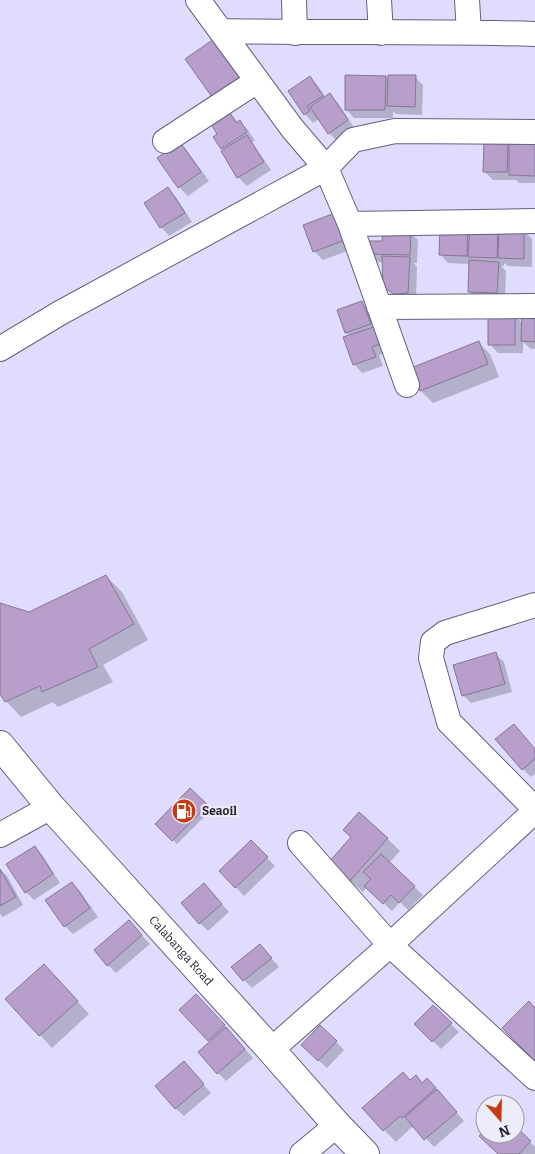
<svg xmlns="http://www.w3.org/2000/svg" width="535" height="1154" font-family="Bitter,serif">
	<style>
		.shadow { fill: #0003 }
		.building { fill: #b89ecb; stroke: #867692 }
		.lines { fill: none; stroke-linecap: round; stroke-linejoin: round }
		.street-casing { stroke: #63607e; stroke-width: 26 }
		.secondary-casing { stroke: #63607e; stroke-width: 30 }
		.street { stroke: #fff; stroke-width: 24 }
		.secondary { stroke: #fff; stroke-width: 28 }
		.labels { text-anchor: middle; stroke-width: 4.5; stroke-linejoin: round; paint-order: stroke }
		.poi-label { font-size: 12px; font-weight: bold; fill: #211f2c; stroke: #edecf9; text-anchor: start }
		.street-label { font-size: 12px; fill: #211f2c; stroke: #edecf9 }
	</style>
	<rect width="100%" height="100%" fill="#dfdcfe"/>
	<path class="shadow" d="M310,77L318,86L326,98L330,95L338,103L355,129L337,141L329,133L319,119L313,123L305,114L289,91Z
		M386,77L389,80L415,77L423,85L422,115L396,114L393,111V118H354L346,109Z
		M226,109L234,117L238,123L240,122L248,130L255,141L252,142L271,170L247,186L238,177L223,152L224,151L222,148L219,134Z
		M180,143L188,152L209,181L188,196L179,187L159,158Z
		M507,144L511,148L535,144V183H519L516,180H493L485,172Z
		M168,189L176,197L192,222L169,236L161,227L145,203Z
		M335,215L353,249L323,260L314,251Z
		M441,226L524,230L532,239V267L508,266L504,263V266H501L506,271L505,301L477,299L469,291L470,264L448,263L440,254Z
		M410,232L418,240L417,263H414L417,267L416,301L404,302L393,295L384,286V262H378L370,253L383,242Z
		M362,303L370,311L388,352L379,355L383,366L362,373L354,364L350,336L346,333L339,311Z
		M535,312V349H531L523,342V353H498L490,344L515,316L523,324Z
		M478,342L490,354L499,377L433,403L421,391Z
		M106,576L122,592L148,640L103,665L113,682L58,707L53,702L21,717L6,701L0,692V604L29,613Z
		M495,654L504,662L512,692L471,703L463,695Z
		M535,749V774L531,777L523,769Z
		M190,790L211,810L177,844L156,824Z
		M352,837L388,839L400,851L389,863L423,895L408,910L400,902L392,911L367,887L363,892L342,874Z
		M251,842L275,866L244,896L221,871Z
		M35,847L43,856L60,883L34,900L26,892Z
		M0,870L7,876L23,905L3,917L0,914Z
		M72,883L80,891L98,917L73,934L65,926Z
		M212,893L229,912L208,931L200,923Z
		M137,930L150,944L116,973L108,965Z
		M260,945L279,967L252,988L244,980Z
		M56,978L89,1014L52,1048L7,999Z
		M204,1004L232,1034L253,1058L226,1081L218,1073L211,1042L180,1010Z
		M433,1007L459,1032L441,1049L416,1024Z
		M320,1026L344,1050L327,1068L302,1045Z
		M192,1071L211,1093L184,1116L175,1108Z
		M427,1080L439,1092L464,1121L434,1147L416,1128L415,1129L412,1127L396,1142L364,1109L411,1081L423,1084Z
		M515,1128L535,1147V1154H499L481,1136L485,1131V1134H515Z"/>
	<path class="building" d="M214,39L241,76L212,97L185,59Z
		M345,75L386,76L385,110H345Z
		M388,75H416L415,107L387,106Z
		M310,76L323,96L307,106L310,111L304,115L288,91Z
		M330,93L348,120L328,134L310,107Z
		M226,107L236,123L240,120L247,132L221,149L213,137L217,134L208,119Z
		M247,135L264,162L237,178L221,151Z
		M180,142L201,172L178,188L157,158Z
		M509,142H535V176L509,175Z
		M484,143H508L507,172H483Z
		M168,187L185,213L160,228L144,203Z
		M335,213L345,240L313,252L303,225Z
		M440,225L468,226L467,256L439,255Z
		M470,227L498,228L497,258L468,257Z
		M499,228L524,229V259L498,258Z
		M383,229L411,230L410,255L369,254V241H382Z
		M382,256L410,257L408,293L394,294L383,287Z
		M469,260L499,262L497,293L468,292Z
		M362,301L371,324L345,333L337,310Z
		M522,311H535V342L521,341Z
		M488,315H515V345H488Z
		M374,327L381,344L372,347L376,357L353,365L343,337Z
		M479,341L488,364L420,391L411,368Z
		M106,575L134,624L89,649L98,667L42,692L40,686L5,702L0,694V603L29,612Z
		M496,652L505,684L462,696L453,665Z
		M514,724L535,749V759L522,770L495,739Z
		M190,788L208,805L172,841L155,824Z
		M359,812L388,838L350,881L329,862L351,837L343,830Z
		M251,840L268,857L235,888L219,871Z
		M35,846L53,874L25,893L6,864Z
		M381,854L415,886L399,903L391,895L383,904L364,886L371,879L363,872Z
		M0,869L16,897L0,906Z
		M72,882L90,908L64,927L45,900Z
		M204,883L222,904L199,924L181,903Z
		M129,920L142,935L107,966L94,950Z
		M260,944L272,958L243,981L231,967Z
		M44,964L78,1001L39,1036L5,999Z
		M196,994L225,1025L208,1041L179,1010Z
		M529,1001L535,1008V1061L502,1028Z
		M433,1005L452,1023L432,1042L414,1024Z
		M320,1025L337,1041L318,1061L301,1045Z
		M226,1027L245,1049L217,1074L198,1052Z
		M184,1061L204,1084L175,1109L155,1086Z
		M403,1072L410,1080L416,1075L422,1083L427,1078L436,1088L402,1118L400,1116L383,1131L362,1108Z
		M437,1089L457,1112L424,1140L405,1117Z
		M515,1126L531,1141L519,1154H498L479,1136L485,1130V1134H515Z"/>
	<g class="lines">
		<defs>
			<path id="street" d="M198,0L292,128L326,168L350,224L407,385
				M294,0L295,33
				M379,0L381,33
				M467,0L469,32
				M221,31C325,33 430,31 535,34
				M165,141L257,81
				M350,224L535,221
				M379,307L535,306
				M0,349L60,313L326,168L353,140L395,131L535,132
				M535,605L445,633L433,642L431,658L449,722L535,809
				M0,835L51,807
				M300,843L390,945L535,1078
				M271,1050L390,945L535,811
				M302,1154L337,1125"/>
			<g id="secondary">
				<path id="s1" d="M0,745L51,807L271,1050L337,1125L365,1154"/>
			</g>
		</defs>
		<use href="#street" class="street-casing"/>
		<use href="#secondary" class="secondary-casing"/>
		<use href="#street" class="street"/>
		<use href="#secondary" class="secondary"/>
	</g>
	<defs>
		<symbol id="fuel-disc" viewBox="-11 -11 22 22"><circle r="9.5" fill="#c43a14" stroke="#edecf9"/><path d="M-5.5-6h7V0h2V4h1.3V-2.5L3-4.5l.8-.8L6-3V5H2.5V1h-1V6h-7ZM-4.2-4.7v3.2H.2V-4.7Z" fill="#fff"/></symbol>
	</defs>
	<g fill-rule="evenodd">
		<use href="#fuel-disc" x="170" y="797" width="28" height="28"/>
	</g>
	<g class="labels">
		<g class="poi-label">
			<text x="202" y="815">Seaoil</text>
		</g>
		<g class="street-label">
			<text dy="4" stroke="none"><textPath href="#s1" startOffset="274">Calabanga Road</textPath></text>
		</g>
	</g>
	<g transform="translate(500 1119) rotate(160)"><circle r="24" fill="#edecf9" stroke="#9b9aa7"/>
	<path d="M0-4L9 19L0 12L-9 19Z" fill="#c43a14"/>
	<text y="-8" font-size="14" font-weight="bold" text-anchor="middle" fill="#211f2c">N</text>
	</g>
</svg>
